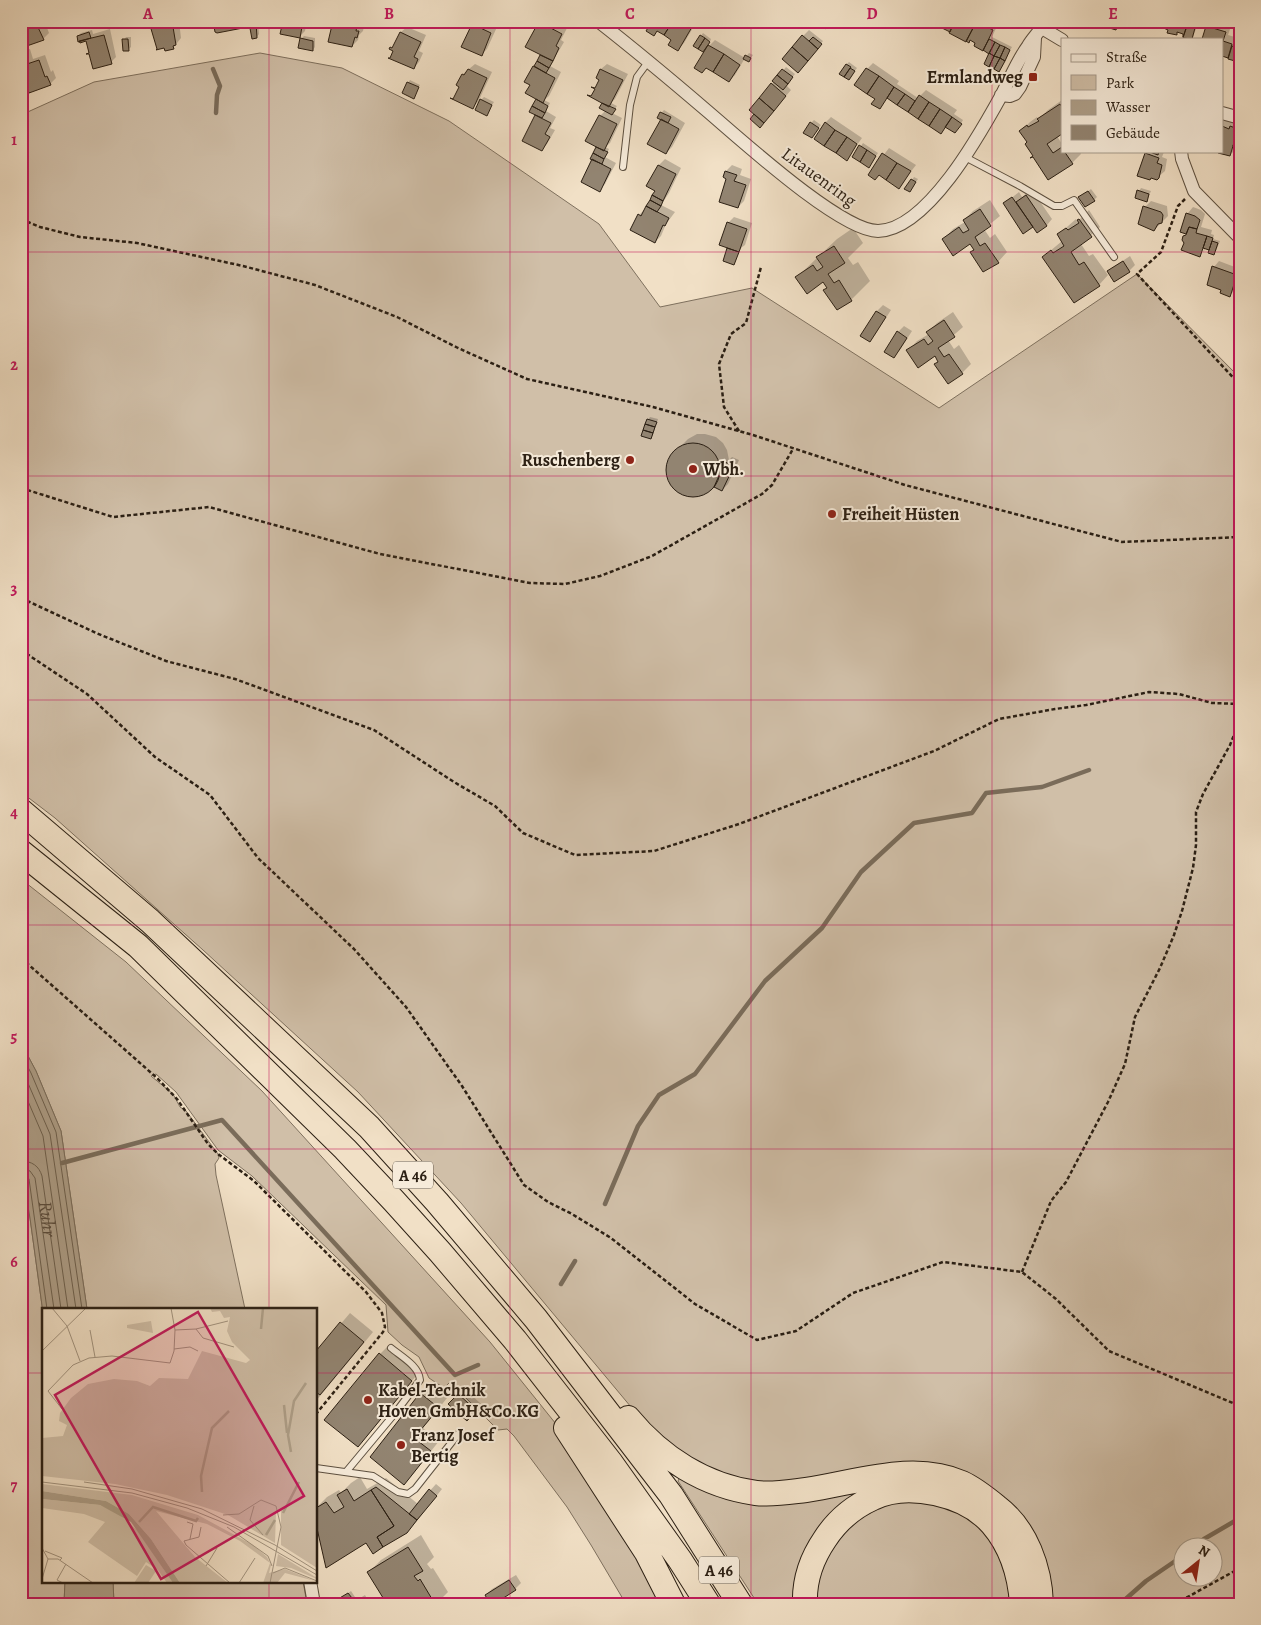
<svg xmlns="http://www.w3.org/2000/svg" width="1261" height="1625" font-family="Alegreya,serif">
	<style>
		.green { fill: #d0bfa8; stroke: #7e705e; fill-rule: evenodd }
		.water { fill: #ae9f89; stroke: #7a6c5a }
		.shadow { fill: #0003 }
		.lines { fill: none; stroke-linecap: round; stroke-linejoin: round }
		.shore { stroke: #6d604e; stroke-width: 1 }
		.stream { stroke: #7a6c5a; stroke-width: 4.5 }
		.building { fill: #928471; stroke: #2c2014 }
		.service-casing { stroke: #5d5040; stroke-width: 8 }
		.minor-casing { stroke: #5d5040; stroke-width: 14 }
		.motorway-casing { stroke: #2c2014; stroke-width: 26 }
		.path { stroke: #2c2014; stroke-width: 2.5; stroke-dasharray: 4 2.5; stroke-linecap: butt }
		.service { stroke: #f6ebda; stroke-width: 6 }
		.minor { stroke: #f6ebda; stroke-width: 12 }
		.motorway { stroke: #f1e0c6; stroke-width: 24 }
		.grid { fill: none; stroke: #c2185b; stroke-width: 1; stroke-opacity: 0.55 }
		.poi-dot { fill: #8f2418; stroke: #f6ebda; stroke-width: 2 }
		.labels { text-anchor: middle; stroke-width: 4; stroke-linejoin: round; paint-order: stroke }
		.shield { fill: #f6ebda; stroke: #695d4f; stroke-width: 1 }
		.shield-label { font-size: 16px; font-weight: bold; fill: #2c2014 }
		.poi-label { font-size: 18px; font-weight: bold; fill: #2c2014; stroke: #f6ebda; text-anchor: start }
		.street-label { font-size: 18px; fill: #2c2014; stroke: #f6ebda }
		.water-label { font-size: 19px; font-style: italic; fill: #5a4c3d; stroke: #f6ebda }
		.inset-river { fill: none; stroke: #ae9f89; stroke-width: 2.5 }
		.inset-road { fill: none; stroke: #a2937f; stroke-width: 1 }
		.view { fill: #c2185b; fill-opacity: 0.15; stroke: #c2185b; stroke-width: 2.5 }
		.inset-edge { fill: none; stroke: #2c2014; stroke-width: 2.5 }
		.neatline { fill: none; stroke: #c2185b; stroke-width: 2 }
		.grid-label { font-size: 16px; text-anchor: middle; font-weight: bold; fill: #c2185b }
	</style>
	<rect width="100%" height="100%" fill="#f1e0c6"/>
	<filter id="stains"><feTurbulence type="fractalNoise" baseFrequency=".004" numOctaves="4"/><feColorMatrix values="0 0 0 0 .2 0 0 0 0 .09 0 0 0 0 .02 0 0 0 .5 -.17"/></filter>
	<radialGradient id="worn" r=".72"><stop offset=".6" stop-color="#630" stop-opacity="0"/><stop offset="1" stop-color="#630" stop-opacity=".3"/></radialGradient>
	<path class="green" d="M260,53L342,68L449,121L599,224L660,307L752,288L939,408L1137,274L1240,378V1604H758L678,1481L687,1460L646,1425L461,1203L358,1092L203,950L55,818L21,792V115L94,82ZM1184,1548H1214V1578H1184Z
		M21,879L126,962L262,1091L490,1342L556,1424L632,1547L661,1604H626L591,1545L567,1507L514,1436L507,1429L498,1430L450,1382L444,1388L429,1378L419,1357L402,1345L388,1332L386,1305L252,1176L218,1150L176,1092L156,1074L151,1076L173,1094L180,1107L186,1111L218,1154L219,1158L215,1164L216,1175L245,1309H87L61,1131L36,1071L21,1043Z
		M21,1166L30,1218L44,1320V1581H65L64,1604H21Z
		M113,1581H303L307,1604H114Z"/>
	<path class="water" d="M21,1043L36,1071L61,1131L87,1309H44V1320L30,1218L21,1166Z
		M65,1581H113L114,1604H64Z"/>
	<path class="shadow" d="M21,21H43L44,25H46L49,33L43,39Z
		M151,21H179L181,38L173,48L151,22Z
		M214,21H248L243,27L218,32Z
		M252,21H258L259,34L257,37L250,23Z
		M284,21H307L305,31L299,37Z
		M338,21H362L361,25L364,26L363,31L359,35L358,40L352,46L333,26Z
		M469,21H484L497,27L487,49L481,55L463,46L473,24Z
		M543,21H554L567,28L561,40L564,42L550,66L561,72L549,96L544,100L550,103L546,111L556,117L550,128L555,130L547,144L541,150L523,140L537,114V100L532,85L526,81L542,54L527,47L538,26Z
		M653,21H697L684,43L678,49L673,39L658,30L654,34Z
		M934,21H993L998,24L992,37L1012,47L999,70L990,53L977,42L971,39L966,41Z
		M1159,21H1191V24L1197,26L1193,37L1188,39L1184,38L1187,30L1184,33L1179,31L1176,34Z
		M1212,21L1231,26L1228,35L1238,38L1236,44L1240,45V61L1222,55V39L1207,26Z
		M407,27L426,35L419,51L423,53L419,62L414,68L401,32Z
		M110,29L116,57L110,63L86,38L78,36L81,33L92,30L93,34Z
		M809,30L823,41L804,65L803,36Z
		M703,33L711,39L708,47L715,40L745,58L749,53L753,55L749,61L745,58L735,75L729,81L705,52L695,45Z
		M304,36L315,38V47L313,50L301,39Z
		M126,37H131V47L129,49L124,40Z
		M30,49L33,59L45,55L51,72L53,70L56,78L50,84L27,82L23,83L21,52Z
		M849,62L857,68L851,76L846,65Z
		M873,63L899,81L897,84L918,98L926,90L957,110L954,114L963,120L958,129L946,126L940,132L888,97L879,108L867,69Z
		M475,64L492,72L478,102L472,108L461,86L463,74Z
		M607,64L628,74L615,99L611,103L617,106L612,113L622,118L610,143L605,147L609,149L605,157L616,163L605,184L599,190L594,159L592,158L598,146L600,116L606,110L603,103L601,79L597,77L601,69Z
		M786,67L795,74L786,85L791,90L770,115L772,84Z
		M410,80L420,85L413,97L408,83Z
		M484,97L494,102L486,115L481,100Z
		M1062,100V133L1057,136L1062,144V151H1080L1081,154L1072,163L1028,142L1021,131L1030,122L1037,117L1038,119L1040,118L1048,110Z
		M664,110L685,123L672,147L666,153L662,119L658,117Z
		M831,117L862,138L847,159L825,123Z
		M1222,118L1235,123L1237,121L1240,122V146L1237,145L1236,149L1230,155L1222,151Z
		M814,120L821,125L814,134L811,123Z
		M863,143L878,153L871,163L854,156Z
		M889,148L916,165L899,187L880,174H869Z
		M1149,151L1164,152L1162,157L1167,159L1165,171L1158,177L1146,154Z
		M665,159L681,168L669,193L661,205L675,212L666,224L661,236L655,242L639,215L645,209L656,190L659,165Z
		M732,165L742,169L740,175L751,179L744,201L738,207L726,171Z
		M914,177L918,179L912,188V180Z
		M1141,188L1151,191L1147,200L1136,197Z
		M1091,189L1097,197L1094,200L1083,195Z
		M1032,190L1052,219L1047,225L1033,226L1023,232L1004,204L1019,192L1022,197Z
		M990,200L1000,216L984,229L990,238L995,234L1007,252L998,262L975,249L971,242L944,239L953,229L965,222L964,220L973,211Z
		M1151,201L1167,206L1168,216L1154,230L1145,207Z
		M1193,207L1201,210L1205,214L1201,227L1212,230L1211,234L1214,235L1213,239L1220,241L1216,251L1214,253L1211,249L1206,247L1203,253L1205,246L1188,233L1182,232L1188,213Z
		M1089,210L1100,227L1081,244L1089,256L1093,254L1108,275L1099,285L1074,302L1043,257L1062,241L1059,234L1076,219L1077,222Z
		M734,217L752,223L745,245L741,248L734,263L724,260L729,247L728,223Z
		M853,228L863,243L848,258L853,265L858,262L870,281L851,300L823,280L797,277L837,239Z
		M1130,256L1135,265L1129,271H1109L1115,266Z
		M1219,261L1240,269V277L1236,289L1230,295L1223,289L1214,267Z
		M883,305L891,310L875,335L869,340L862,336L877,311Z
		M953,312L963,327L948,340L954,349L959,345L971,364L962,373L939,361L935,354L908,351L917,341L929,334L928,332L937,323Z
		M904,326L912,331L900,350L894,356L898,332Z
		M650,417L658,419L653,435L651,438L648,420Z
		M697,434H705L716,437L723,443L727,450L729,460L732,457L739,460L728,484L722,490L714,486L701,494L692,495L680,492L672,485L668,477V466L671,457L678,449L688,439Z
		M350,1313L373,1332L316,1401V1353Z
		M389,1345L420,1371L367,1436L380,1354Z
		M430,1385L447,1398L423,1428L439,1441L413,1474L372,1457L421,1394Z
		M465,1389L481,1404L473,1413L450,1404Z
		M360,1477L367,1489L386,1478L418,1504L436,1484L442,1489L416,1522L406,1532L367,1542L316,1508L327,1497L339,1490L341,1493L351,1483Z
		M421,1535L434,1557L427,1564L431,1569L433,1568L448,1592L436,1604H379L385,1598L369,1572L381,1560Z
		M516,1575L521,1583L515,1589L486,1595L492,1589Z
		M351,1591L357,1600L365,1595L370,1604H342L340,1599Z"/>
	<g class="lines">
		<g class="shore">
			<path d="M21,1054L31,1073L56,1132L82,1309"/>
			<path d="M21,1067L50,1134L76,1309"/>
			<path d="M21,1085L43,1136L68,1309"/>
			<path id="s1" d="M21,1161C32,1161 39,1166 42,1176L61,1309"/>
			<path d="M21,1168L30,1171L35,1178L54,1309"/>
			<path d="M21,1174L26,1175L29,1179L47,1309"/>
		</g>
		<path class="stream" d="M213,69L220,86L217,95L216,113
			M62,1163L222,1120L455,1375L478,1365
			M605,1204L638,1126L659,1095L695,1074L765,981L822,928L861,872L914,823L972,813L986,793L1042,787L1089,770
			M561,1284L575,1261
			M1193,1548L1204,1539L1240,1518
			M1120,1604L1146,1581L1184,1555"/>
	</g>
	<path class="building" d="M21,21H35L44,40L21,48Z
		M172,21L176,45L173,46L174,49L165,51L164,48L156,50L157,49L149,22Z
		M213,21H242L243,28L217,33L215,32Z
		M283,21H303L300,38L280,34Z
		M341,21H358L356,31H359L357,38L355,37L352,47L328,42L332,25L340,27Z
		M468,21H481L482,22L479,28Z
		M652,21H673L664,35L657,31L654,36L646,31Z
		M673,21H682L692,27L678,51L668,45L671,40L664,35Z
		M817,21H832L826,29Z
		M934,21H955L950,32L940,27Z
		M955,21L976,22L966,42L949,33Z
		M983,21L986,23L985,26L993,30L983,51L974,46L975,43L970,40L969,43L966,41L977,21Z
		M1105,21H1119L1116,30L1103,26Z
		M1157,21H1185L1184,24L1187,25L1183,37V34L1177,32V35L1167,33L1168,30L1157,25Z
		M256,22L257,38L252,39L249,23Z
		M472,24L491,33L482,56L461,47Z
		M537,25L543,28L545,25L562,34L556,46L559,48L553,61L525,47Z
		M1187,26L1195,28L1192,39L1183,38Z
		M1206,26L1226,32L1223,41L1232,44L1228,58L1222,56V39H1202Z
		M89,32L91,38L78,42L77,36Z
		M400,32L421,42L414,57L418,59L414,69L388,58H390L393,51L389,49L390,47L392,48Z
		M104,35L112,64L93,69L89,54H86L89,53L86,41L80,43L79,41Z
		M700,35L705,38L698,49L693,46Z
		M802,35L818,49L808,61L792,47Z
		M813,37L822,44L818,49L809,41Z
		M300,38L313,41V51L298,48Z
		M705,38L710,42L703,52L698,49Z
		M122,39H128L129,51H123Z
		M989,39L995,42L989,54L983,50Z
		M995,42L1000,45L994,56L989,53Z
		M708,45L724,54L713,72L706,68L702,73L694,68Z
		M1000,45L1005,47L1000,58L994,56Z
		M1232,46L1240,48L1235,61L1228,59Z
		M792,47L808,61L798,73L782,59Z
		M1005,47L1010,50L1005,61L1000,58Z
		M1240,47V62L1236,61Z
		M989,53L994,56L989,67L984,64Z
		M24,54L27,64L39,60L45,77L47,76L51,85L29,93L26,83L22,85L21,55Z
		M724,54L740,65L729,82L713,72Z
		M540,55L553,61L549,68L537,61Z
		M745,55L751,58L749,62L743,59Z
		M994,56L1000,58L994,69L989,67Z
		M1000,58L1005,61L999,72L994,69Z
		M537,61L549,68L546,73L534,66Z
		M846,64L851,67L844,77L839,74Z
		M533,66L555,78L543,103L525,93L530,85L524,82Z
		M850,68L855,71L849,80L844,77Z
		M866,68L879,76L867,94L854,85Z
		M468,69L487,78L473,109L450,98L453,99L459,87L456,85L462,74L464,75Z
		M600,69L623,80L609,107L587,95L591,96L595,89L591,87L595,88L599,80L596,78Z
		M782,69L793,77L788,84L777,75Z
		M777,75L788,84L783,90L772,81Z
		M879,76L894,87L880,109L871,104L875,99L867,94Z
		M407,82L419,87L414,99L402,93Z
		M771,83L786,96L774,111L759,98Z
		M894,87L905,94L897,105L887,98Z
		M905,94L915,101L908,112L897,105Z
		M919,95L929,102L918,119L908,112Z
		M759,98L774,111L764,123L749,110Z
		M480,99L492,105L487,116L475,110Z
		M536,99L548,106L545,113L532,106Z
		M929,102L940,109L929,126L918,119Z
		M602,103L616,109L612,115L599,108Z
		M1060,104L1062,107V134L1047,144L1053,153L1062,147V151H1064L1073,164L1048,180L1033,157L1030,158L1033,156L1025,144L1027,142L1019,131L1027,125L1028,127L1039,121L1037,119Z
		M532,106L545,113L542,118L529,112Z
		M940,109L952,117L941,134L929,126Z
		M660,112L671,117L668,123L657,118Z
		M754,114L764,123L760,128L750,119Z
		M535,115L551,123L545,134L550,137L542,151L522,141Z
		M599,115L617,124L604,151L585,141Z
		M952,117L962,124L955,133L945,127Z
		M661,119L679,129L666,154L647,144Z
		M810,122L819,128L812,138L803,133Z
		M825,122L835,130L824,146L814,139Z
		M1222,126L1229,129L1230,126L1238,129L1230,156L1218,153L1219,151H1222Z
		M835,130L847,137L836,153L824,146Z
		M1237,133L1240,134V148L1233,146Z
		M847,137L857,144L847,161L836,153Z
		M859,145L867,150L860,162L852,157Z
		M596,147L608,152L604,159L593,153Z
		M867,150L876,156L869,168L860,162Z
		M1147,151H1159L1158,155Z
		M593,153L604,159L602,164L590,159Z
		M882,153L897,163L886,180L879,175L875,180L868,175Z
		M1145,153L1159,158L1157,163L1162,165L1159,178L1157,180L1151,178L1150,180L1137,176Z
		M592,159L611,169L600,192L581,182Z
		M897,163L911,171L899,189L886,180Z
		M658,165L676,174L663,201L652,195L655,191L646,186Z
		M725,171L737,175L734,181L746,185L738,208L719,202L726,179L723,177Z
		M911,179L916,182L910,192L904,189Z
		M1137,190L1149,194L1147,202L1135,198Z
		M1088,191L1095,201L1085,207L1078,197Z
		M652,195L663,201L661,206L650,200Z
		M1026,195L1047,226L1037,233L1016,202Z
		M1012,197L1033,227L1023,234L1003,203Z
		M650,200L661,206L657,212L646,206Z
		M646,206L669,218L665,226L663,225L655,243L630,230L638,214L641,216Z
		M1143,206L1161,212L1163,215L1162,223L1158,224L1154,231L1138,224Z
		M980,209L991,226L975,237L980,246L985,243L999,263L983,272L970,252L974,250L970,244L953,256L942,239L959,227L963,233L969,230L963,220Z
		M1186,213L1195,216L1200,220L1197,229L1189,227L1186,234L1180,232Z
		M1079,219L1092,237L1071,252L1079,265L1084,262L1100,286L1074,303L1042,257L1051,250L1053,253L1064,246L1057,234L1066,228L1068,230L1079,223L1077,220Z
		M727,222L747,229L739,252L719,245Z
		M1189,227L1197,229L1196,233L1207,236L1200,257L1181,250L1184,243L1182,240L1183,236L1186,235Z
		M1207,236L1213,238L1209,250L1203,248Z
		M1212,241L1218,243L1214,255L1208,253Z
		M834,246L845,263L828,274L834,283L839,280L852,301L837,310L823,290L827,288L823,282L807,294L795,277L813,265L817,271L823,267L816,257Z
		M727,248L739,252L734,265L723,261Z
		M1123,261L1130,272L1114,282L1107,271Z
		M1212,266L1237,275L1230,297L1220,293L1221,290L1207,285Z
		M876,311L886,317L870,342L860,336Z
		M944,320L955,337L938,348L944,357L949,354L963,374L948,384L934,364L938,362L935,356L918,368L906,350L924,339L928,345L933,341L926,332Z
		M897,331L907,338L894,358L884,352Z
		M647,419L657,422L655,427L645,424Z
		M645,424L655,427L653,433L643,430Z
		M643,430L653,433L651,439L641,436Z
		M666 470a27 27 0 1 1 54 0a27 27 0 1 1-54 0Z
		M725,462L734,466L722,491L714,487Z
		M340,1322L364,1342L320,1395L316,1392V1351Z
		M379,1353L412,1381L358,1447L324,1420Z
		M420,1393L439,1408L414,1438L431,1451L404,1485L370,1457Z
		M458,1394L476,1410L467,1421L448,1404Z
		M376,1487L417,1520L407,1533L383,1547L377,1537L394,1526L371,1490Z
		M347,1489L354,1501L371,1490L394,1526L377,1537L383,1547L373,1554L366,1543L326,1568L316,1524V1508L326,1502L334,1513L344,1507L337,1495Z
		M429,1489L437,1496L417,1520L409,1514Z
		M408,1547L423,1571L414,1576L418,1581L420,1579L435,1604H380L385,1601L367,1572Z
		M509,1580L516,1590L494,1604H490L485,1595Z
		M348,1593L352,1598L341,1604L338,1599Z
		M352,1598L354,1604H343Z"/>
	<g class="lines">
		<defs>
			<path id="service" d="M965,157L1020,186L1054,206H1062L1074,200L1114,257
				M623,167L630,105L637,77L648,62
				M316,1468L373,1476L398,1492L408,1494L415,1489L459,1433
				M346,1472L396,1412L420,1380C419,1366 402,1357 391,1348"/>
			<path id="minor" d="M598,21C635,50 671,80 706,110C738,137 840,231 878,231C927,230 980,134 1001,96C1010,79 1017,61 1028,46C1033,37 1041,31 1045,21
				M1042,28L1062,40
				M1001,95L1010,96L1015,94L1020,87L1034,57L1035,38
				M1222,113L1240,118
				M1181,151L1182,159L1194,191L1240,238
				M310,1581L314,1604"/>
			<path id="motorway" d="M21,811L150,921L369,1127L437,1202L536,1319L671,1495L740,1604
				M21,852L138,946L345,1149L394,1201L440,1252L515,1340L611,1463L680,1560L708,1604
				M628,1418C661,1458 705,1486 756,1493C773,1495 789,1492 806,1490C856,1483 913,1461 962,1483C975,1489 986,1498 997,1507C1026,1529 1040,1568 1041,1604
				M566,1428L647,1553L673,1604
				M805,1604C804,1581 812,1558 825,1539C836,1522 853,1507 873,1498C908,1481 966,1494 992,1524C1011,1546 1020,1575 1022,1604"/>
		</defs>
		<use href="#service" class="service-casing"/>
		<use href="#minor" class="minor-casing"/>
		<use href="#motorway" class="motorway-casing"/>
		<path class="path" d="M1185,199L1178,206L1161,252L1137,274L1240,385
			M21,219L40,227L80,237L137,243L243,266L315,285L397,317L458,348L527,379L653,407L753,435L905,485L1122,542L1240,537
			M739,431L724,407L719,364L731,334L746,323L761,267
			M21,488L113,517L209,507L380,554L530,583L565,584L600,576L652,556L762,494L772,485L793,449
			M21,598L96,633L166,661L235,679L374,730L454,782L495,806L523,833L575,855L654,851L739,824L934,751L999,719L1055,709L1086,705L1149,692L1179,694L1212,703L1240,704
			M21,650L87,694L155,757L210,795L258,858L354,949L406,1007L462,1086L524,1185L548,1202L572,1214L611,1238L695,1304L757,1340L796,1331L853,1293L943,1262L1022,1272L1056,1299L1109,1351L1240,1406
			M21,958L157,1078L177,1099L208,1144L218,1154L254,1181L366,1292L382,1313L385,1327L383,1332L316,1414
			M1022,1272L1051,1201L1066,1182L1108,1102L1125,1064L1135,1017L1160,968L1174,935L1182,911L1193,868L1196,845V812L1203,794L1230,745L1240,720
			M1175,1604L1240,1568"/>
		<use href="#service" class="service"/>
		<use href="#minor" class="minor"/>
		<use href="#motorway" class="motorway"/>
	</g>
	<path class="grid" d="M269,21V1309M510,21V1604M751,21V1604M992,21V1604M21,252H1240M21,476H1240M21,700H1240M21,925H1240M21,1149H1240M21,1373H44M316,1373H1240M269,1581V1604"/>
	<g class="poi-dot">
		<rect x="1028" y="72" width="10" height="10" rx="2.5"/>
		<circle cx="630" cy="460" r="5"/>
		<circle cx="693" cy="469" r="5"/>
		<circle cx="832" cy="514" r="5"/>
		<circle cx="368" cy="1400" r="5"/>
		<circle cx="401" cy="1445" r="5"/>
	</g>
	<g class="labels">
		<g class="shield">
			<rect x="393" y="1161.5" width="40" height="27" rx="4"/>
			<rect x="699" y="1556.5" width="40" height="27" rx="4"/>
		</g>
		<g class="shield-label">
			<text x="413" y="1181">A 46</text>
			<text x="719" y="1576">A 46</text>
		</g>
		<g class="poi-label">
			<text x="1023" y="83" text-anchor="end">Ermlandweg</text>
			<text x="620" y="466" text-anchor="end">Ruschenberg</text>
			<text x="703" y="475">Wbh.</text>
			<text x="842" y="520">Freiheit Hüsten</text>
			<text x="378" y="1396">Kabel-Technik<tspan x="378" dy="21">Hoven GmbH&amp;Co.KG</tspan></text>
			<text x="411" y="1441">Franz Josef<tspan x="411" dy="21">Bertig</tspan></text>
		</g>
		<g class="street-label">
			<text transform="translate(819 177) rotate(36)" y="6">Litauenring</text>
		</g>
		<g class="water-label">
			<text dy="7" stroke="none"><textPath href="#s1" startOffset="71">Ruhr</textPath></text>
		</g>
	</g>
	<g transform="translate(42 1308)">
		<rect width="275" height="275" fill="#f1e0c6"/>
		<path d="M168,0H275V260L239,237V203L234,205L233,235L186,207L125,187L73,176L0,168V130L21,128L25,117L17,113L18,105L29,90L46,76L72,71L95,73L108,78L117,70L146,71L160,43L204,55L208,52L190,34L185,23L188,9L182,10L178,3L170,4ZM109,13L111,25L85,20V17ZM0,176L90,187L156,207L211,237L225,249L229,257L227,265L243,261L273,273L243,265L235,275H221L228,255L198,233L165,216L114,203L153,249L186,275H138L109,231L87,206L64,193L0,183ZM0,191L58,197L77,206L96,223L131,275H125L116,262L104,254L95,268L46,234L63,214L42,206L0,200ZM236,246L275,270V271L249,260L234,258ZM104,257L114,263L106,275H92Z" fill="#d0bfa8"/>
		<path d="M0,183L64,193L87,206L109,231L138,275H131L89,214L58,197L0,191Z" fill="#ae9f89"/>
		<path class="inset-river" d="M219,21L221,0M242,97L245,125M249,144L246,127L252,93L264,75M160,184L159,168L170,120L187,103M241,205L257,174M97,214L111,199L154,213L156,210M224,227L233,212"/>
		<path class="inset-road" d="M10,0L25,18L38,53M154,21L161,30L192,39M48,22L53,49M133,22L154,21L186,13M132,41L148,39L156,43M0,43L44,0M6,83L31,57L47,50L70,48L128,55L132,43L133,22L129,0M6,83L20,101M0,174L90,185L145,200L192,219L275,267M42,174L90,181L160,201L233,237L275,263M212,198L208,212L221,227M181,207L197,206L219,192L234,198L239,219L228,275M145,214L151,216L148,231M159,219L157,229L142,233L144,237L188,275M185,219L226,248L230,258M0,240L6,251L0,271M3,243L20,250L18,252M6,251H16L51,275M164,258L175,240M231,265L243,260L275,273M21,275L15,272L24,256M197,275L213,250"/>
		<path class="view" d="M156,4L262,188L119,271L13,87Z"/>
		<rect width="275" height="275" class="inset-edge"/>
	</g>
	<rect width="1261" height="1625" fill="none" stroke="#f1e0c6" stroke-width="55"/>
	<rect x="1061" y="38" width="162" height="115" fill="#f6ebda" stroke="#a59a8b"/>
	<rect x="1071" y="54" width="25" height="8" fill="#f6ebda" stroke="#a59a8b"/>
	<text x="1106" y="62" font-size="15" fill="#2c2014">Straße</text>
	<rect x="1071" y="75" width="25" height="15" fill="#d0bfa8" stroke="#a59a8b"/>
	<text x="1106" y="88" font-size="15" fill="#2c2014">Park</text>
	<rect x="1071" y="100" width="25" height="15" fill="#ae9f89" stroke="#a59a8b"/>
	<text x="1106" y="112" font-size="15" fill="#2c2014">Wasser</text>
	<rect x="1071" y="125" width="25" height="15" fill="#928471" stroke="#a59a8b"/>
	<text x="1106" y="138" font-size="15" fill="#2c2014">Gebäude</text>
	<g transform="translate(1198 1562) rotate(30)"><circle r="24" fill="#f6ebda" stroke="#a59a8b"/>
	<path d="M0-4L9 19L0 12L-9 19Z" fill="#8f2418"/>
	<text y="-8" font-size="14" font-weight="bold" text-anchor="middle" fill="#2c2014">N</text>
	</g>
	<rect x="28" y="28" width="1206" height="1570" class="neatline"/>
	<g class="grid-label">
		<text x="148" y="19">A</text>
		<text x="389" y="19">B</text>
		<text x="630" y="19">C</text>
		<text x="872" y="19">D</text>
		<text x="1113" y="19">E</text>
		<text x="14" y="145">1</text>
		<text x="14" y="370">2</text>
		<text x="14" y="594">3</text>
		<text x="14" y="818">4</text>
		<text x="14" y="1042">5</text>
		<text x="14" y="1267">6</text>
		<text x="14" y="1491">7</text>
	</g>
	<rect width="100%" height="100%" filter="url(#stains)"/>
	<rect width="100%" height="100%" fill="url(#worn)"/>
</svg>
